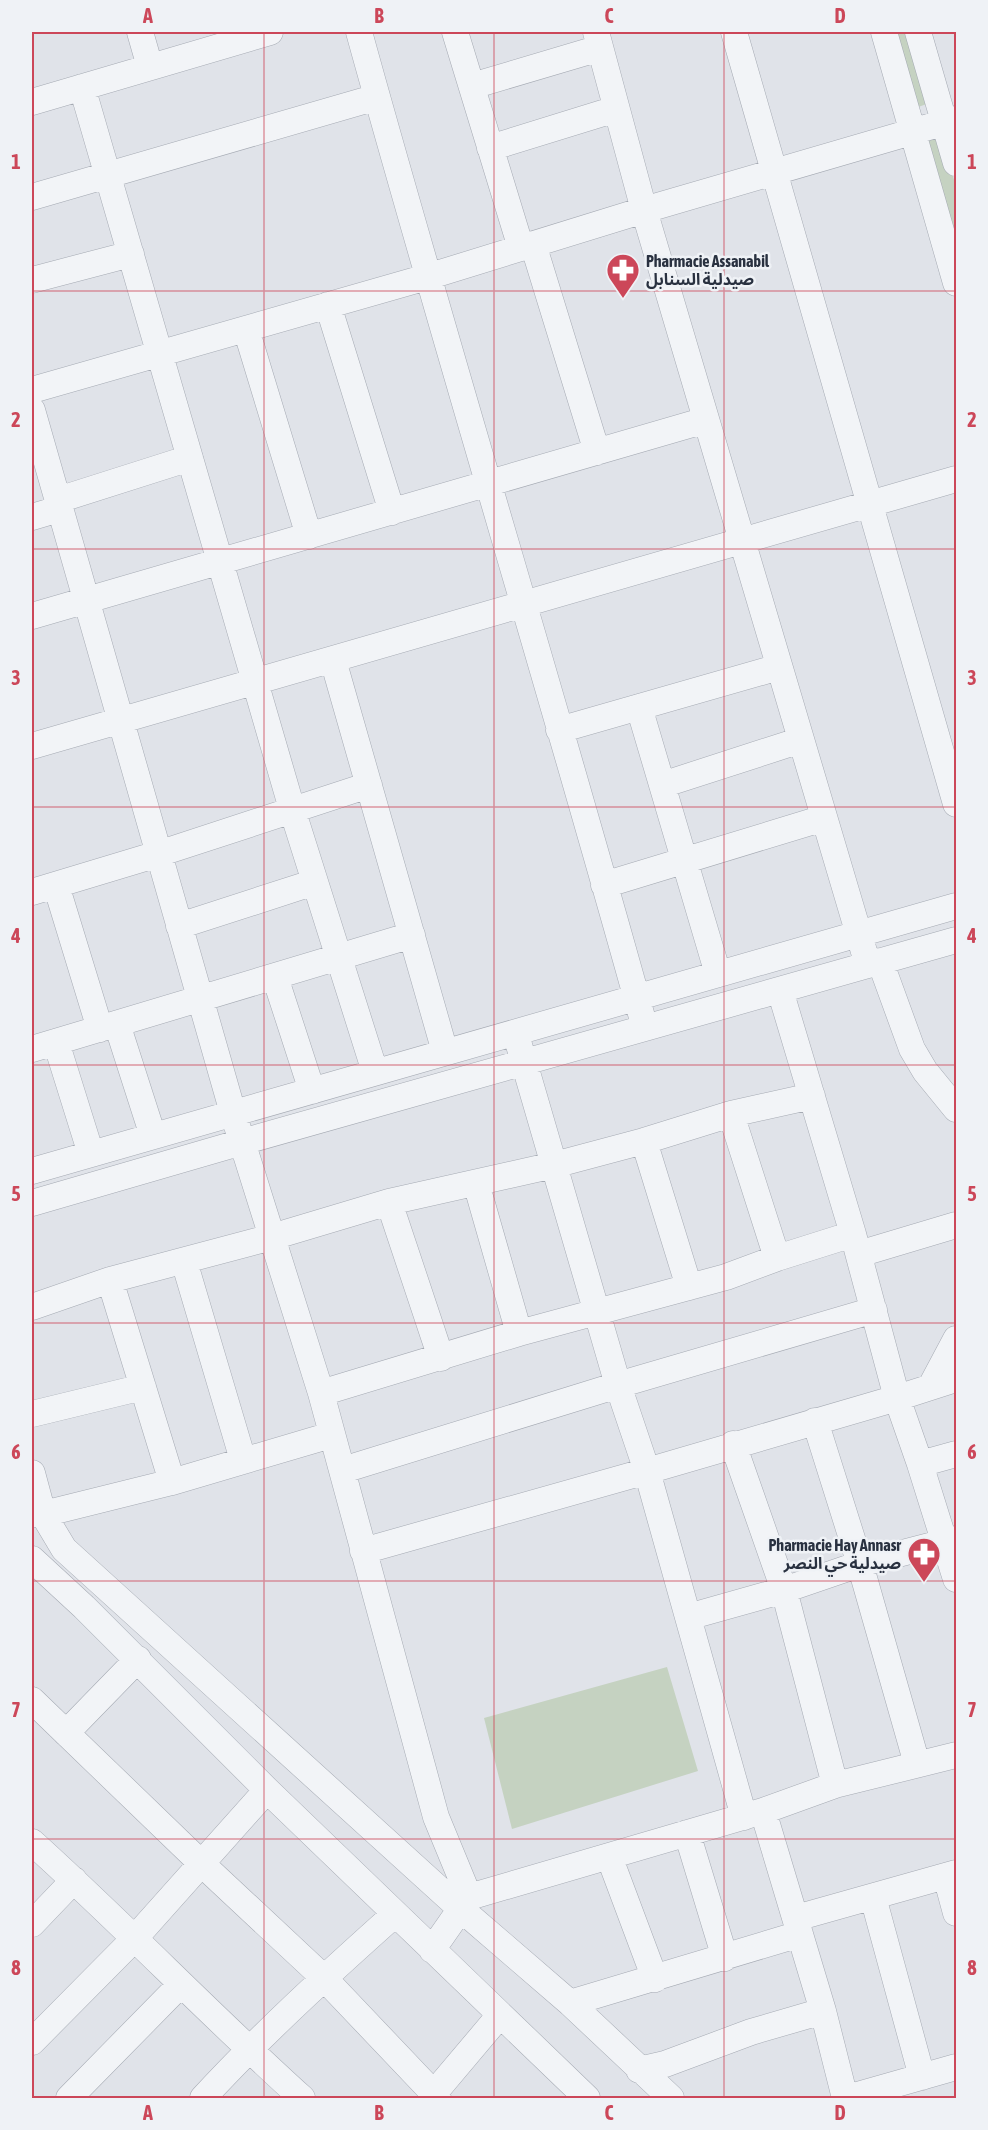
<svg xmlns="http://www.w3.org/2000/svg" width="988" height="2130" font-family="'Asap Condensed','Noto Sans Arabic',sans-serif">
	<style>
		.green { fill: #c5d2c1 }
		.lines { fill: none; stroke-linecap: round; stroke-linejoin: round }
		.minor-casing { stroke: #a5aab3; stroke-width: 27 }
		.minor { stroke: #f2f4f7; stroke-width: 26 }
		.grid { fill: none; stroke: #cc4759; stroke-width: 1.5; stroke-opacity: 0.55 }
		.labels { text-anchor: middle; stroke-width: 5; stroke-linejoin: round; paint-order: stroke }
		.poi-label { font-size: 16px; font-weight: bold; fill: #293140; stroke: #eff2f6; text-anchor: start }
		.neatline { fill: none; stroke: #cc4759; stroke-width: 2 }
		.grid-label { font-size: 20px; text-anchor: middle; font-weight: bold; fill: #cc4759 }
	</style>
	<rect width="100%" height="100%" fill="#e0e3e9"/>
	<path class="green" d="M892,32H909L930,103L915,108Z
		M940,130L956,187V258L921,135Z
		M667,1667L698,1771L512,1829L484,1718Z"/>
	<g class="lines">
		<defs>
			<path id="minor" d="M140,32L150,67
				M359,32C451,365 553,695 645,1028
				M455,32L521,248
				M596,32L644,210L868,965
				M734,32L956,804
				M884,32L956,283
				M918,32L956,163
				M472,86L600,48
				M82,87L292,809L375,1072
				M32,102L270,32
				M490,148L616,109
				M32,197L377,97
				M533,244L597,452
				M32,280L131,254
				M328,305L392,512
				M246,329L309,536
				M32,390L427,277L644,210L956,119
				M32,410L233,1113L321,1393L436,1817L469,1897
				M58,500L190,458
				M32,517L59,509
				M32,616L706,420
				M333,660L445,1052
				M639,707L718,974
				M559,730L779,667
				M32,746L956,479
				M662,785L801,740
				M56,885L100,1029
				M604,885L824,818
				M32,892L158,854L369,785
				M179,926L315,882
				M880,961L912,1049L925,1071L956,1109
				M275,977L312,1091
				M780,990L853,1234L897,1398L920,1464L956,1579
				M117,1024L153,1136
				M56,1042L91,1154
				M519,1045L618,1385L647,1471L744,1817
				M32,1049L412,935
				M644,1141L689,1287
				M32,1171L956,906
				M476,1183L519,1333
				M389,1202L441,1358
				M32,1203L242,1142L956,940
				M859,1254L956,1225
				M777,1258L853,1234
				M184,1261L243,1460
				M110,1280L172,1482
				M32,1307L110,1280L272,1237L389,1202L554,1165L644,1141L731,1114L812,1096
				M931,1386L956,1339
				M321,1393L519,1333L726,1277L777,1258L731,1114
				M32,1414L143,1387
				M815,1421L860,1564L917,1764
				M733,1444L784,1590L835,1785
				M920,1464L956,1454
				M343,1470L618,1385L874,1310
				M32,1473L43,1514L64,1549L461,1909L570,2003L671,2098
				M32,1514H43L172,1482L331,1435
				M363,1551L647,1471L897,1398L956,1379
				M32,1559L84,1607L267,1790L587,2098
				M688,1617L784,1590L860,1564L956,1539
				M32,1700L202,1864L324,1978L438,2098
				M66,1733L138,1659
				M763,1811L823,2011L845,2098
				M687,1833L725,1958
				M32,1842C124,1925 210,2015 302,2098
				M609,1856L655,1979
				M946,1876L956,1913
				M873,1897L922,2077
				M796,1918L956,1873
				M32,1924L74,1880
				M432,1950L469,1897L763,1811L835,1785L956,1755
				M570,2003L800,1934
				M32,2042L134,1939L267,1790
				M639,2070L665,2064L751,2032L823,2011
				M69,2098L181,1984
				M203,2098C263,2033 329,1973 395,1914
				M430,2098L500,2015
				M847,2098L956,2067"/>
		</defs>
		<use href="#minor" class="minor-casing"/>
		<use href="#minor" class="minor"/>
	</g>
	<path class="grid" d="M264,32V2098M494,32V2098M724,32V2098M32,291H956M32,549H956M32,807H956M32,1065H956M32,1323H956M32,1581H956M32,1839H956"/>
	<defs>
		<symbol id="pharmacy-pin" viewBox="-11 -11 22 30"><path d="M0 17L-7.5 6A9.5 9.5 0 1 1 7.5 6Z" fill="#cc4759" stroke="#eff2f6"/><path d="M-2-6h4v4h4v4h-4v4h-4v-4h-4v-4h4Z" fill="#fff"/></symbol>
	</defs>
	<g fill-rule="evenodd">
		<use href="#pharmacy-pin" x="604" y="251" width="38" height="52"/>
		<use href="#pharmacy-pin" x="905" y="1535" width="38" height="52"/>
	</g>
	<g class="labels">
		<g class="poi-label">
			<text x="646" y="267">Pharmacie Assanabil<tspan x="646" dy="18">صيدلية السنابل</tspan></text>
			<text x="901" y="1551" text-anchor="end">Pharmacie Hay Annasr<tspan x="901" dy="18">صيدلية حي النصر</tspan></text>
		</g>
	</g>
	<rect width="988" height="2130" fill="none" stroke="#eff2f6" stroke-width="66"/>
	<rect x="33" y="33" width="922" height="2064" class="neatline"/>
	<g class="grid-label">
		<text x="148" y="23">A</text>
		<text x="379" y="23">B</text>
		<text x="609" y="23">C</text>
		<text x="840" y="23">D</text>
		<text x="16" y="169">1</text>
		<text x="972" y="169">1</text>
		<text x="16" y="427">2</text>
		<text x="972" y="427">2</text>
		<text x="16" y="685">3</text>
		<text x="972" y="685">3</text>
		<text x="16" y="943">4</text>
		<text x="972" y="943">4</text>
		<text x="16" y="1201">5</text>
		<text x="972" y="1201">5</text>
		<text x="16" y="1459">6</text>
		<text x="972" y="1459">6</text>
		<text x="16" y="1717">7</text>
		<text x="972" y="1717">7</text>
		<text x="16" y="1975">8</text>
		<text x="972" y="1975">8</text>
		<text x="148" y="2120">A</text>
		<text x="379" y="2120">B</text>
		<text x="609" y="2120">C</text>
		<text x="840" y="2120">D</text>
	</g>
</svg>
